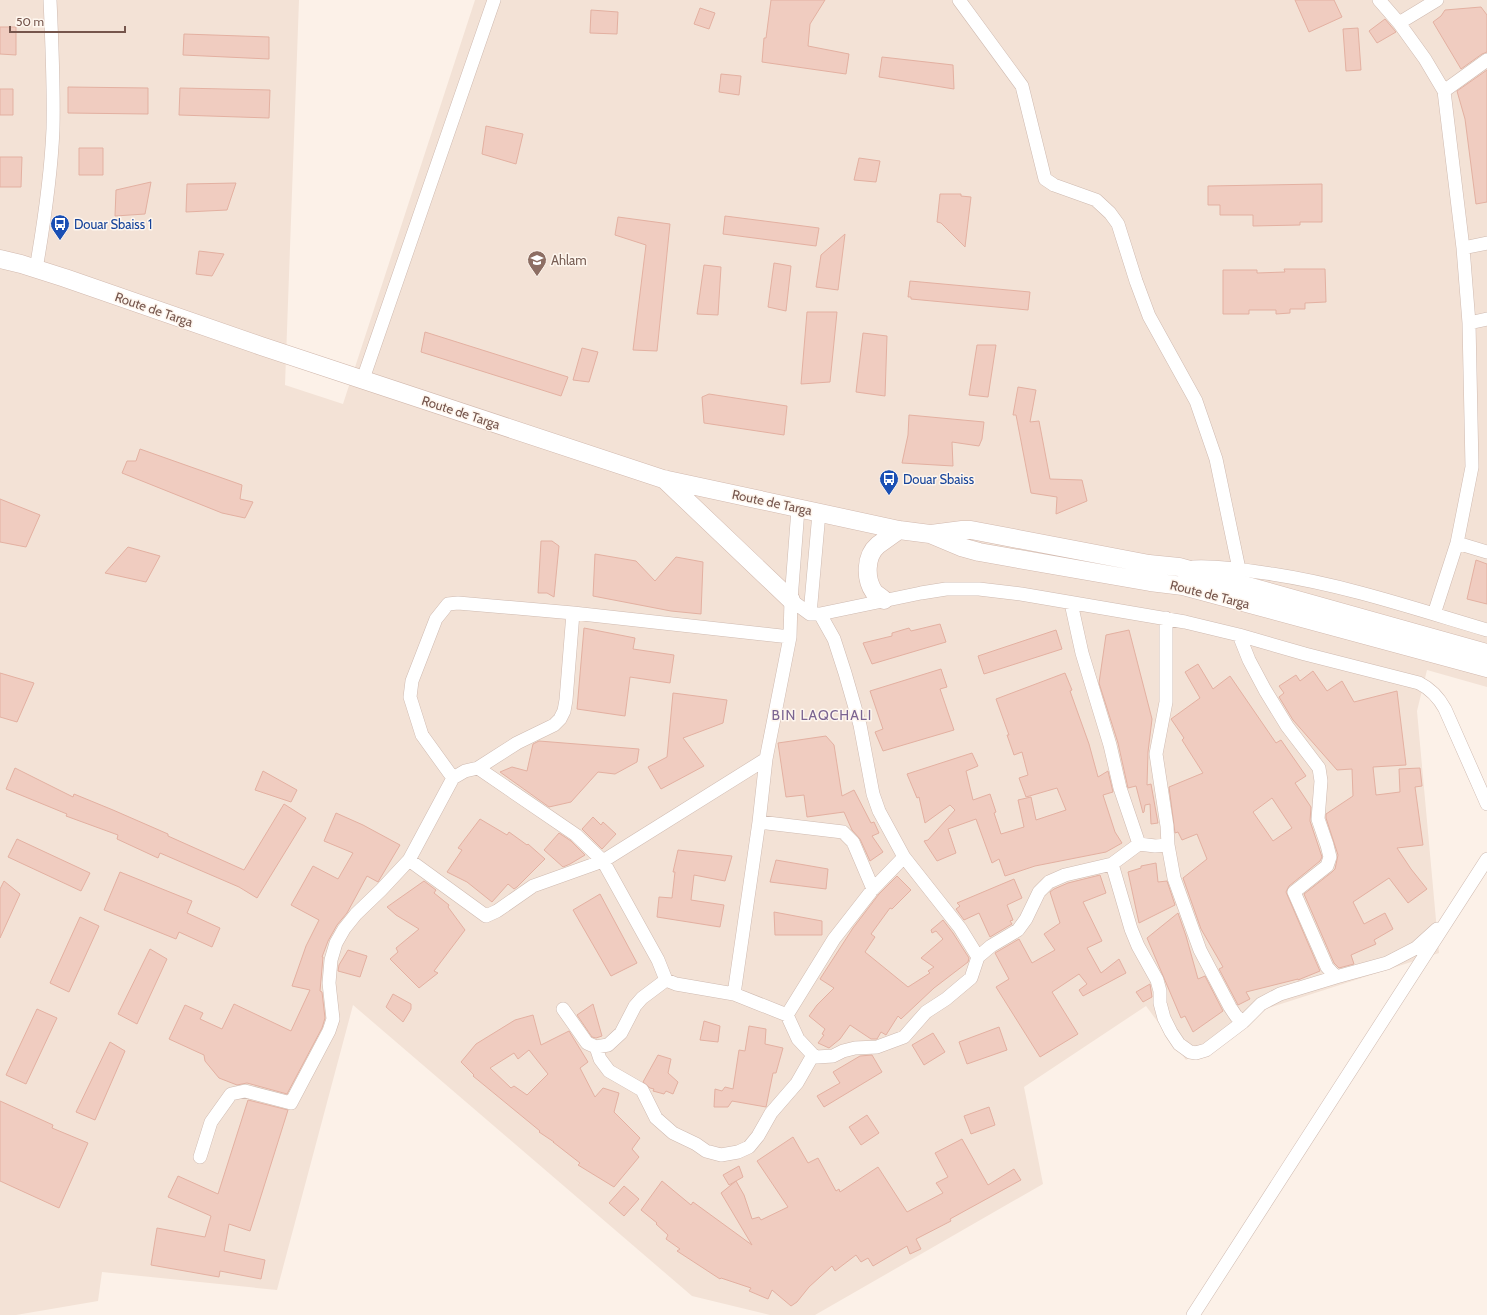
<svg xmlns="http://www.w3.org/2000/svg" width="1487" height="1315" font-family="Cabin,sans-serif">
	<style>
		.residential { fill: #f3e2d6 }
		.building { fill: #f0ccc0; stroke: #e3b0a1; fill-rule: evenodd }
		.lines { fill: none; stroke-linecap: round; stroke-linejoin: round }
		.minor-casing { stroke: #cfbab0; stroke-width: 14 }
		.secondary-casing { stroke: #d2b9ae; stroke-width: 19 }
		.minor { stroke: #fff; stroke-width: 13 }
		.secondary { stroke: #fff; stroke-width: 18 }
		.labels { text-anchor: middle; stroke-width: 3; stroke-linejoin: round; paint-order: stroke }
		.transit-label { font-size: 13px; fill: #164399; stroke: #fef6ee; text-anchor: start }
		.education-label { font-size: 13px; fill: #785e54; stroke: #fef6ee; text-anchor: start }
		.street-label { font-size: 13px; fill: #75554c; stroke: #fef6ee }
		.neighbourhood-label { font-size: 14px; letter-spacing: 1px; fill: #7b6491; stroke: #fef6ee }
	</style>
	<rect width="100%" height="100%" fill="#fcf1e8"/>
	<path class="residential" d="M0,0H299L285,385L343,404L475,0H1487V687L1427,670L1417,711L1439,953L1250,1014L1186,1060L1146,1006L1024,1087L1043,1184L815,1315H770L692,1296L353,1005L277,1290L102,1272L98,1301L16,1315H0Z"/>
	<path class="building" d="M771,0H825L810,24L808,46L849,54L846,74L762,62L764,38H766Z
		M1295,0H1334L1342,17L1309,32Z
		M1481,7L1487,15V52L1482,54L1461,69L1433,22L1441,16L1445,10Z
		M700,8L715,13L709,29L694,24Z
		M591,10L618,12L617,34L590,33Z
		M1385,19L1396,32L1377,43L1369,31Z
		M0,27H16V55L0,54Z
		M1358,28L1361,70L1346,71L1343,29Z
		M184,34L269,37V59L183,55Z
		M882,57L953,65L954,89L879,77Z
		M1487,70V202L1476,204L1465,119L1457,91Z
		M721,74L741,76L739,95L719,92Z
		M68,87L148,88V114L68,113Z
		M180,88L270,90L269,118L179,115Z
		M0,89H13V115H0Z
		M486,126L523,134L516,164L482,154Z
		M79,148H103V175H79Z
		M0,157H22L21,187H0Z
		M859,158L880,161L876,182L854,180Z
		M151,182L145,214L115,216L116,190Z
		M236,183L227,210L186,212L187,184Z
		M1322,184V222H1300V225L1253,226V215H1220V205H1208V186Z
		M940,194H961V196L971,197L965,247L941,223L937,222Z
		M725,216L819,228L816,246L723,234Z
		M618,217L670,224L657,351L633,350L646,245L615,235Z
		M845,234L838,290L816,287L821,255Z
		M199,251L224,254L212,276L196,274Z
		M774,263L791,266L786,311L768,307Z
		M704,265L721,267L718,315L697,314Z
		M1284,269H1325L1326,302L1305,303V309H1290V313L1276,314V310H1249V314H1223V270H1257V273L1285,272Z
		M910,281L1030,292L1028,310L911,299V297H908Z
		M807,312H837L830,382L801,384Z
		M425,332L568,377L561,396L421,352Z
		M863,333L887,336L885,396L856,392Z
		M977,345H996L988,397L969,395Z
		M582,348L598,352L589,382L573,380Z
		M1018,387L1036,390L1030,422L1039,421L1050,479L1082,480L1087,501L1056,514L1057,497L1031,493L1016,415H1013Z
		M709,394L787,406L784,435L704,423L702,397Z
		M909,415L984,422L982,439L979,446L952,442L953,466L902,463L908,435Z
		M140,449L242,485L240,499L253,502L245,518L222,513L122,473L127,461H136Z
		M0,499L40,515L26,547L0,542Z
		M541,541H552L559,546L554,597L547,593H538Z
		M128,547L160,556L146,582L105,573Z
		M595,554L636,561L655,581L676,557L703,562L701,614L671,611L593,596Z
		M1476,560L1487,564V604L1467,599Z
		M940,624L946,642L872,664L863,643L892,636V633L909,628L911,631Z
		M584,628L635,638L633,649L674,655L670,683L630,677L625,716L577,709Z
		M1056,630L1062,649L984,674L978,656Z
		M1129,630L1152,719L1148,752L1147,785L1151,784L1158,823L1151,824L1150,804L1145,805L1144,812L1143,813L1136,786L1128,788L1118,743L1099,683L1106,635Z
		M1198,664L1213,689L1230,676L1276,743L1281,740L1306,776L1295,783L1311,807L1310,821L1322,857L1320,861L1289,886L1286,892L1320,971L1298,980V979L1246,992L1250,999L1238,1005L1219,969L1223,967L1201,929L1183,878L1207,859L1197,834L1182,840L1178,832L1175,833L1169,787L1203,773L1182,740L1184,738L1171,719L1200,698L1185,672ZM1272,798L1292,828L1273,841L1253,812Z
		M941,669L947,687L940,689L954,730L883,751L875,732L883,729L870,691Z
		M1313,671L1327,691L1342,681L1354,702L1397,691L1406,765L1373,767L1376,795L1400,792L1399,769L1420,768L1422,786L1415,787L1423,845L1397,848L1411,869L1427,889L1408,903L1389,878L1353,902L1364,924L1385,913L1393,929L1374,940L1376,944L1351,955L1354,964L1339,968L1334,963L1304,894L1332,872L1335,869L1338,855L1326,818V814L1353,796L1352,769L1337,770L1293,720L1279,697L1284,693L1279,686L1296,675L1300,681Z
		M0,673L34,683L17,722L0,717Z
		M1065,673L1072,690L1070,691L1089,744L1098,777L1108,771L1113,792L1103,795L1115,832L1122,843L1106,852L1035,866L1005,876L999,859L992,863L976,819L948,829L956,853L937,861L924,841L928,840L955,810L950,805L925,823L919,797L917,798L907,774L972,753L978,766L966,771L973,800L990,794L996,812L994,813L1001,834L1024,827L1018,800L1031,797L1036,820L1066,810L1057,788L1026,797L1019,778L1028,775L1022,752L1014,755L1007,735H1009L996,699Z
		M673,693L727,700L723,723L683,738L704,766L661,789L648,767L667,757Z
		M826,736L834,745L842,796L854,790L871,823L874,822L879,833L872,836L883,852L870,861L860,839L852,830L844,812L807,817L804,795L786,797L778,743Z
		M539,741L639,749L637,762L615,774L598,772L571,802L549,807L500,772L512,767L527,771L533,744Z
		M15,768L73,797L74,794L113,810L168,834V836L244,870L284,804L306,818L257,898L239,887L160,853L158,858L117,839L118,835L66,816L67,814L6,789Z
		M263,771L297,790L291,802L255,790Z
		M336,813L363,825L400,845L378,882L367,876L347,913L337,925L328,941L322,957H323L320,991L322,992L325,1018L322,1028L287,1094L247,1083L237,1085L219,1078L205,1061L204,1055L169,1039L185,1005L203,1013L200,1019L222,1029L234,1004L291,1031L310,990L292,986L306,946L319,920L291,905L313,866L338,879L353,853L324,841Z
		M593,817L601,825L603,822L616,834L602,849L582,829Z
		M480,819L507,835L509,832L527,845L528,844L545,859L517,887L514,889L508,884L492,902L467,882L447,872L462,850L458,848Z
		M559,833L571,841L585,855L570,864L563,867L544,850Z
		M17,839L90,873L81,891L8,857Z
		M678,850L732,856L725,881L694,875L691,900L724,905L720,927L657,917L659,897L672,898L675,872H673Z
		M776,860L828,869L826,889L770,882Z
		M1156,863L1158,882L1167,881L1175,905L1139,923L1128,872L1141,868V866Z
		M120,872L192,901L187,913L220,928L212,947L179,932L176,939L104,910Z
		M1100,875L1106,893L1083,902L1102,941L1087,948L1101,973L1119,959L1126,973L1083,996L1079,990L1087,984L1079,974L1052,992L1078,1034L1040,1057L996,987L1009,979L995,953L1019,939L1032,963L1055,950L1044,934L1060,923L1050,892L1054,889L1068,883Z
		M897,876L911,890L892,909L890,908L871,934L875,937L865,952L908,987L930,973L928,971L934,967L921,958L943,939L936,931L932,933L931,930L943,920L953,933L969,958L968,962L934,988L901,1019L898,1016L886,1035L881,1032L877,1039H871L850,1025L840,1039L829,1048L818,1043L824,1035L822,1034L825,1029L809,1016L817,1005L834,988L820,979L853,928L879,894Z
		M1014,879L1022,898L1007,905L1013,920L1010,921L1012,924L990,937L979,913L964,920L956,909L960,906L957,903Z
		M4,881L20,894L0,938V889Z
		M424,881L436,890L434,893L449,905L448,907L465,930L434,971L438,973L419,988L390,959L398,952L396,948L419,929L396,915L387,907Z
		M600,894L637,963L611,976L573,910Z
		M774,912L822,921V935H775Z
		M1178,913L1186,936L1198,979L1205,976L1223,1011L1193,1032L1185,1016L1181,1018L1147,938Z
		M80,917L99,926L69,992L50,983Z
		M150,949L167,959L137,1024L118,1014Z
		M348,950L367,956L360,977L338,971L339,965Z
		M1150,984L1152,997L1143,1002L1136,992Z
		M393,994L411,1004V1009L403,1022L386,1007Z
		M593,1004L602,1036L596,1038L592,1037L577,1015Z
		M37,1009L57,1018L26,1084L6,1075Z
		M533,1015L541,1045L569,1031L588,1062L580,1068L595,1097L603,1088L619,1093L614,1112L640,1138L632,1149L639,1157L614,1187L578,1165L580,1163L553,1142H554L539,1132L540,1131L473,1076L474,1075L461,1062L476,1044L515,1020ZM529,1050L548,1074L527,1095L514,1086L511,1088L490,1068L514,1053L518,1059Z
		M704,1021L720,1026L718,1042L700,1040Z
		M749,1026L766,1029L765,1044L783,1048L776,1073H773L766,1107L732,1101L728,1107H714L715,1089L722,1091L725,1087L733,1089L739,1050L745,1051Z
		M999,1027L1007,1050L967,1064L959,1042Z
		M933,1033L945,1052L924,1065L912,1045Z
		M110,1042L125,1051L95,1120L76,1112Z
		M658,1055L671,1059L668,1073L678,1082L673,1094L666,1091L664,1094L653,1091L654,1089L650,1088L643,1082Z
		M872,1055L882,1072L824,1107L817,1096L840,1083L833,1072L860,1056Z
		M248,1100L288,1110L250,1231L229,1224L224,1251L265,1260L261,1279L220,1271L219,1277L151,1265L157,1228L205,1237L211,1216L168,1197L178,1176L218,1194Z
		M0,1101L53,1125L52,1128L88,1143L59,1208L0,1181Z
		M989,1107L995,1125L971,1134L964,1116Z
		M867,1115L879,1133L861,1145L849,1127Z
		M793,1137L808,1163L818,1158L836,1191L839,1189L840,1192L878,1167L907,1212L943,1193L936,1183L948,1177L935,1153L962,1139L988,1185L1014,1169L1021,1180L950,1219L951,1221L916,1239L921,1249L910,1254L907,1246L873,1266L868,1258L861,1262L856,1255L835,1271L832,1266L809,1287L797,1302L791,1306L772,1290L768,1299L749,1291L751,1288L721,1278L720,1279L677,1251L680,1249L666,1239L668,1235L656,1224L657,1223L641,1210L662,1181L691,1205L693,1202L752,1245L721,1193L736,1181L744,1195L752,1219L759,1217L761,1220L788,1207L757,1161Z
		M739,1166L743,1177L729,1185L723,1175Z
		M624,1186L639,1199L624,1216L609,1203Z"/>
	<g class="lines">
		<defs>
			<path id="minor" d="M959,0L1022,86L1045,179L1054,185L1096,200L1110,213L1118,224L1136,281L1149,316L1196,401L1216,459L1239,569
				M1379,0L1399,23L1425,59L1444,91L1463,248L1469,323L1472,467L1457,543L1434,614
				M1399,23L1437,0
				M1444,91L1487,60
				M1463,248L1487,243
				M36,269C44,223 51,176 53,129C54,86 52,43 50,0
				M1469,323L1487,319
				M363,379L494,0
				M1457,543L1487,552
				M1193,567C1220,566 1245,570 1272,574C1345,585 1416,609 1487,630
				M791,600L798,509
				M1071,603L1082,653L1110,745L1120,788L1139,844L1155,846L1168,845L1167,826L1156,754L1166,702V618
				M810,614L819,513
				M820,614L834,639L845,673L860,725L873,794L879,811L904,857L960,928L978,957L991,946L1018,930L1026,919L1039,892L1049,882L1065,875L1112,864L1139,844
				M1239,635L1249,660L1265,690L1287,726L1319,768L1321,781L1318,819L1327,845L1330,857L1327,866L1294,892L1327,967L1336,977
				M478,768L576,835L603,861L658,960L666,980L676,984L734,994L787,1015
				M453,778L422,735L410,697L412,681L436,619L448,604L458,603L573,613L790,637
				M759,822L843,832L853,842L873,889
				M1168,845L1174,878L1200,950L1230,1007L1236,1016L1243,1022
				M904,857L873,889L834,939L787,1015L798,1039L813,1055L817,1057L833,1056L843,1051L855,1048L877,1047L904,1037L926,1012L946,999L971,978L978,957
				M409,860L486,916L497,911L533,886L603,861L766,759
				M1112,864L1131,929L1138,946L1157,980L1160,991V1003L1164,1018L1171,1032L1179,1044L1190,1052L1196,1053L1206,1050L1243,1022L1261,1004L1280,994L1336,977L1387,963L1416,948L1437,929
				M734,994L759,822L766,759L790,637L791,600L810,614H820L921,593L946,589H979L1021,594L1185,622L1239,635L1305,654L1419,683C1431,689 1439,698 1445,709L1487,804
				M563,1009L587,1043L596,1047L608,1045L621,1033L635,1006L642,998L666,980
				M596,1047L600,1059L609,1071L642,1090L656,1118L673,1133L696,1144L706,1151L721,1155L738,1152L749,1147L758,1136L771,1113L797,1083L813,1055
				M200,1157L211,1122L231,1094L245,1091L291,1103L329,1031L333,1019L329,983L331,960L336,943L344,929L356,914L381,890L409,860L453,778L465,771L478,768L517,743L554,725L560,719L564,711L566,700L573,613
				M1193,1315L1487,859"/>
			<path id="secondary" d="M0,259L21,264L65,278L261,346L663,479L899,530L930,534L961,547L979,552L1150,582L1183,586L1487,668
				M664,479L791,600
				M931,534L962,530H971L1149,564L1179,567L1487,653
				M884,600C881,597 877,595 874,592C865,579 865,556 878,545C885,540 892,535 899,530"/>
		</defs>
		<use href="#minor" class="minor-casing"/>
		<use href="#secondary" class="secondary-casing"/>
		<use href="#minor" class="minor"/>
		<use href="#secondary" class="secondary"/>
	</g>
	<defs>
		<symbol id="bus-pin" viewBox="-11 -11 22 30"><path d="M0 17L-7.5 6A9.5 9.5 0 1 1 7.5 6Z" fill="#1a4fb4" stroke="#fef6ee"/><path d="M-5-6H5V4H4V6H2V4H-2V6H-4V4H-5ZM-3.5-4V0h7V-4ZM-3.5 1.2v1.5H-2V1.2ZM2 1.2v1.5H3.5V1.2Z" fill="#fff"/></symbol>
		<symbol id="school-pin" viewBox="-11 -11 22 30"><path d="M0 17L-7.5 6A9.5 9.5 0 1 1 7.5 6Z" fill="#8d6e63" stroke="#fef6ee"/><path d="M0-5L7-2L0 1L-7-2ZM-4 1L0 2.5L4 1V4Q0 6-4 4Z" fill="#fff"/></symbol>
	</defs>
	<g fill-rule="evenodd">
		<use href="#bus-pin" x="49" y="213" width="22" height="30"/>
		<use href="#school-pin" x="526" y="249" width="22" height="30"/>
		<use href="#bus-pin" x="878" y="468" width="22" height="30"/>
	</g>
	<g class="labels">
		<g class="transit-label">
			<text x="74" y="229">Douar Sbaiss 1</text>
			<text x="903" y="484">Douar Sbaiss</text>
		</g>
		<g class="education-label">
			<text x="551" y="265">Ahlam</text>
		</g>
		<g class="street-label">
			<text transform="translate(154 309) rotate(19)" y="5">Route de Targa</text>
			<text transform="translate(461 412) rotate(18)" y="5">Route de Targa</text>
			<text transform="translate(772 502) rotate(12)" y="5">Route de Targa</text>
			<text transform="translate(1210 594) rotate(14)" y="5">Route de Targa</text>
		</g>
		<g class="neighbourhood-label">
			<text x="822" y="720">BIN LAQCHALI</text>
		</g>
	</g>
	<path d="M10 26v6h115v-6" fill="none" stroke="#75554c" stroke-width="2"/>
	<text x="16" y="26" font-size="12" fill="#75554c" stroke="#fef6ee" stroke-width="3" paint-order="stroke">50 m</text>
</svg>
